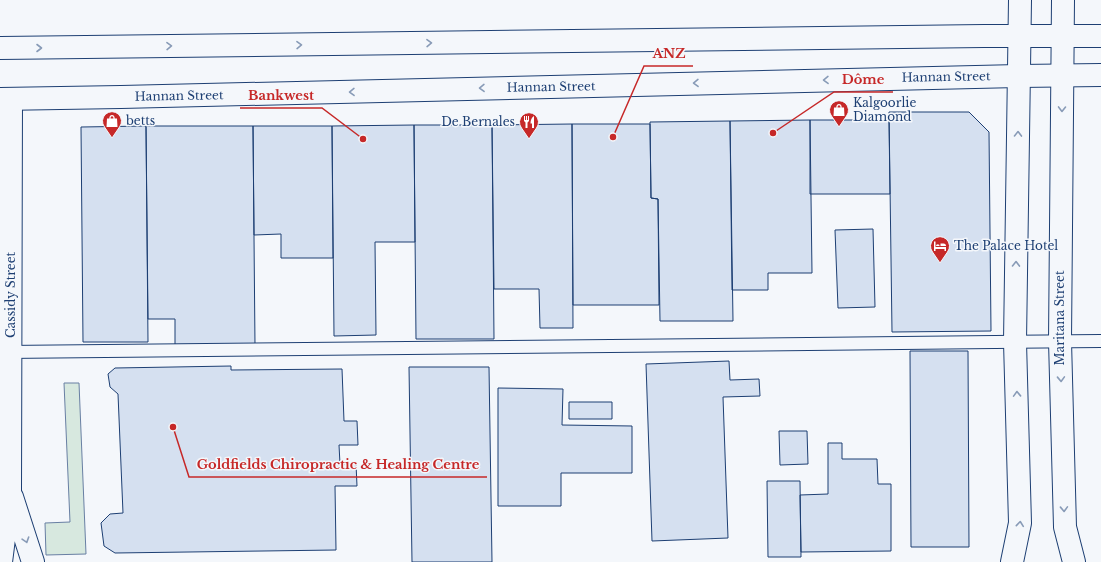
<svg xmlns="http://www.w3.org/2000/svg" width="1101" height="562" font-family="'Libre Baskerville',serif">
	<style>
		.green { fill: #d7e8df; stroke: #687fa3 }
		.building { fill: #d5e0f0; stroke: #1d3f73 }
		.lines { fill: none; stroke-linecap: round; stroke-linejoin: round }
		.lane-casing { stroke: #1d3f73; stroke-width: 14 }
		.street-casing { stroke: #1d3f73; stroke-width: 24 }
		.secondary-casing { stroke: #1d3f73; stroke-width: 24 }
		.highway-casing { stroke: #1d3f73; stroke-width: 24 }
		.lane { stroke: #f4f7fb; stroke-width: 12 }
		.street { stroke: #f4f7fb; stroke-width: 22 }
		.secondary { stroke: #f4f7fb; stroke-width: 22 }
		.highway { stroke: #f4f7fb; stroke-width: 22 }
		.oneway { stroke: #889bb7 }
		.labels { text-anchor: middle; stroke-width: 3; stroke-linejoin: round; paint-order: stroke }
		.street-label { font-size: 12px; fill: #1d3f73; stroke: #f4f7fb }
		.poi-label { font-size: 12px; fill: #1d3f73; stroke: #f4f7fb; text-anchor: start }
		.leader { fill: none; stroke: #c62828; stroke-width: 1.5 }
		.callout-dot { fill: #c62828; stroke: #f4f7fb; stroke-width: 1.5 }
		.callout-label { font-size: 13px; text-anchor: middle; font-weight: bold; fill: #c62828; stroke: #f4f7fb; stroke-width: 3; stroke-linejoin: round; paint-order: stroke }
	</style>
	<rect width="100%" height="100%" fill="#f4f7fb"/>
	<path class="green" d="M64,383H79L86,554L46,555L45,523L70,522Z"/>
	<path class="building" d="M889,112H969L989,132L991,331L892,332Z
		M810,120H889L890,194H810Z
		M810,120L812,273H768V290H732L730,121Z
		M730,121L733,321H660L658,199L651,198L650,122Z
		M572,124H650L651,198L658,199L659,305H573Z
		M572,124L573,328H540L539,289H494L492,125Z
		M414,125H492L494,339H416Z
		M414,125L415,242H375L376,335L334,336L332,126Z
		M146,126L148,342H83L81,127Z
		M146,126H253L255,346H175V319H148Z
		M253,126H332L333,258H281V234L254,235Z
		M873,229L875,307L838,308L835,230Z
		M910,351H968L969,547H911Z
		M729,361L730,380L759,379L760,396L723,397L728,538L652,541L646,364Z
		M231,366V370L342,369L344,421H357L358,445H339L340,464H356L357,486H335L336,550L115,553L104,546L101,523L110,514L123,513L118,394L110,387L108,374L115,368Z
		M409,367H489L492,562H412Z
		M498,388L563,389L562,425L632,426V473H561V506H498Z
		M569,402H612V419H569Z
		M779,431H807L808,464L780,465Z
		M828,443H842V459H877L878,484H891V551L801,552L800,495L828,494Z
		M767,481H800L801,557H768Z"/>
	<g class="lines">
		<defs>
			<path id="lane" d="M5,352L1101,341"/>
			<path id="street" d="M12,497L33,562
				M1,562L10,491L11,99"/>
			<path id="secondary" d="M1063,0L1060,341L1065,527L1074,562
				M1012,562L1020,523L1015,342L1020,0"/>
			<path id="highway" d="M0,48L984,36H1101
				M0,99L121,97L1019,76L1101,75"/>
		</defs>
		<use href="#lane" class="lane-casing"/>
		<use href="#street" class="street-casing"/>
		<use href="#secondary" class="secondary-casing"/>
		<use href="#highway" class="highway-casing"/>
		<use href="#lane" class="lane"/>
		<use href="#street" class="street"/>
		<use href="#secondary" class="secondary"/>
		<use href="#highway" class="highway"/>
	</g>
	<defs><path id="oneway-chevron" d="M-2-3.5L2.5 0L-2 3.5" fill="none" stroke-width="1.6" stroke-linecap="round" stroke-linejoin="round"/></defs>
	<g class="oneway">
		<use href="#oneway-chevron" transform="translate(429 43) rotate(-1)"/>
		<use href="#oneway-chevron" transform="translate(299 45) rotate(-1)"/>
		<use href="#oneway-chevron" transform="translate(169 46) rotate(-1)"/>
		<use href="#oneway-chevron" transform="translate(39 48)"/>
		<use href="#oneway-chevron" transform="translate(826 80) rotate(179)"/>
		<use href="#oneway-chevron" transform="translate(696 83) rotate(179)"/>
		<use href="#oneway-chevron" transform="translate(482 88) rotate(179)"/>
		<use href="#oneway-chevron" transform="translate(352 92) rotate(179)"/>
		<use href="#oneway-chevron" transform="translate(1062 109) rotate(91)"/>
		<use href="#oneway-chevron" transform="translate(1018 134) rotate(-89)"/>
		<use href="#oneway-chevron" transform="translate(1016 264) rotate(-89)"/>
		<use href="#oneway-chevron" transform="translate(1061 379) rotate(88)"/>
		<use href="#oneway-chevron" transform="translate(1017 394) rotate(-92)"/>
		<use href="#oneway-chevron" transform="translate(1064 509) rotate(88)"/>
		<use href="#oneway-chevron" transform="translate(1020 524) rotate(-84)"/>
		<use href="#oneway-chevron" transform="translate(26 540) rotate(72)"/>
	</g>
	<defs>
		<symbol id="shop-pin" viewBox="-11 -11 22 30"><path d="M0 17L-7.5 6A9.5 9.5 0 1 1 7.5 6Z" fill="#c62828" stroke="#f4f7fb"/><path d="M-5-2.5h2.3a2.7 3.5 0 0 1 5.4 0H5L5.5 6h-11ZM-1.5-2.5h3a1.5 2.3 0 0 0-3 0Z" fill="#fff"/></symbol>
		<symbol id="restaurant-pin" viewBox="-11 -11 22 30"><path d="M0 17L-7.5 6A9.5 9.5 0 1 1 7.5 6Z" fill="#c62828" stroke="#f4f7fb"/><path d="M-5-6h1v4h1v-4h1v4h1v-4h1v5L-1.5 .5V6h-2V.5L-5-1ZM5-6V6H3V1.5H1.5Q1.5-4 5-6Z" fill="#fff"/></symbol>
		<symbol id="hotel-pin" viewBox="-11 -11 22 30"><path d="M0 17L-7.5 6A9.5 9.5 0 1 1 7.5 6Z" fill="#c62828" stroke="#f4f7fb"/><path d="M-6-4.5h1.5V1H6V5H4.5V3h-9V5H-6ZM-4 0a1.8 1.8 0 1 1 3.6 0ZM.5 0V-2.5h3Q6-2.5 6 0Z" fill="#fff"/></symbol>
	</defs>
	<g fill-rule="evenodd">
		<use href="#shop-pin" x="828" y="99" width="22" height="30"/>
		<use href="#shop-pin" x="101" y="110" width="22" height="30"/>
		<use href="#restaurant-pin" x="518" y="111" width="22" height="30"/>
		<use href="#hotel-pin" x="929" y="235" width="22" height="30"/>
	</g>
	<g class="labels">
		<g class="street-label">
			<text transform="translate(946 77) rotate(-1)" y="4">Hannan Street</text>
			<text transform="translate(551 87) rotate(-1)" y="4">Hannan Street</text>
			<text transform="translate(179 96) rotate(-1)" y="4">Hannan Street</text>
			<text transform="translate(11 295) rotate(-90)" y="4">Cassidy Street</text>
			<text transform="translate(1060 318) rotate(-90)" y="4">Maritana Street</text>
		</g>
		<g class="poi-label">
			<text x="853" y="107">Kalgoorlie<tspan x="853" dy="14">Diamond</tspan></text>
			<text x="126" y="125">betts</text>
			<text x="515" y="126" text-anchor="end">De Bernales</text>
			<text x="954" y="250">The Palace Hotel</text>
		</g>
	</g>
	<path class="leader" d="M613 137L644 66H693M773 133L834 92H893M363 139L322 108H240M173 427L189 477H487"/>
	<g class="callout-dot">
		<circle cx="613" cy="137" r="4"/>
		<circle cx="773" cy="133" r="4"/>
		<circle cx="363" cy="139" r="4"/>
		<circle cx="173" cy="427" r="4"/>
	</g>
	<g class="callout-label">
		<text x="669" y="58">ANZ</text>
		<text x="863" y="84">Dôme</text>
		<text x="281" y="100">Bankwest</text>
		<text x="338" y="469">Goldfields Chiropractic &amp; Healing Centre</text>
	</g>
</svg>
